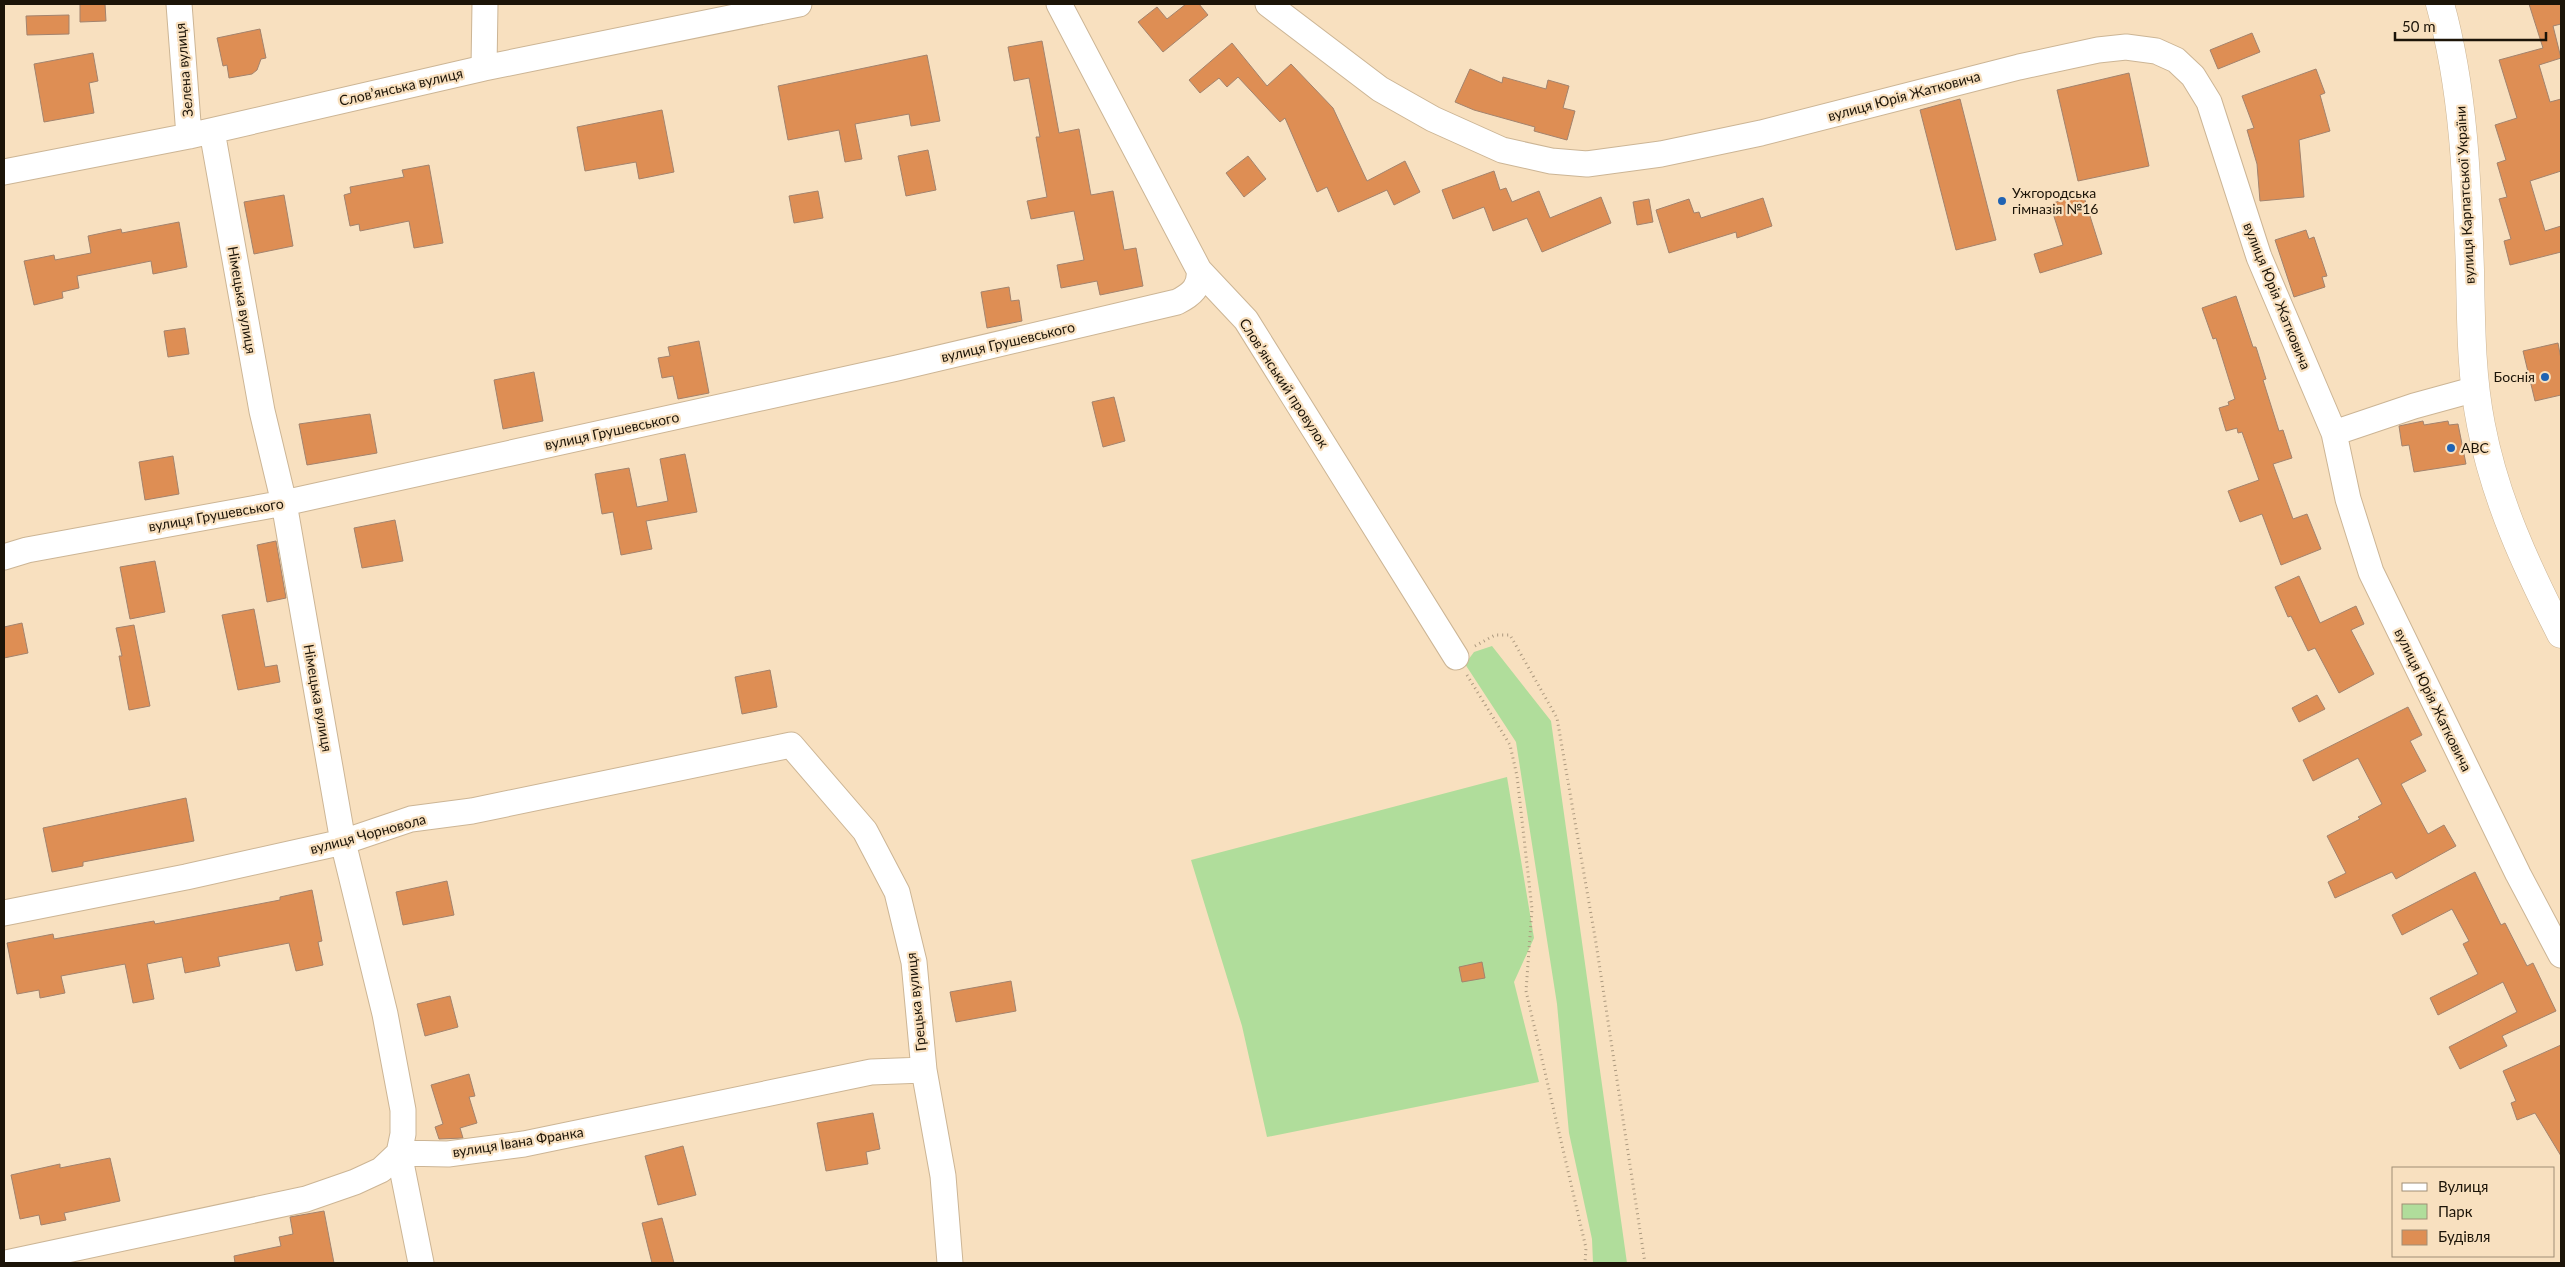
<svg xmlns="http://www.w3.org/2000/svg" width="2565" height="1267" font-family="Lato,sans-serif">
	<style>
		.green { fill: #b0dd9b }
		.building { fill: #de8e54; stroke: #a3836d }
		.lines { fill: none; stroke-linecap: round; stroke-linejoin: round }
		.minor-casing { stroke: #ccb595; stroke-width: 27 }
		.major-casing { stroke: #ccb595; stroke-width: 29 }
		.path { stroke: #ac997f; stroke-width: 3; stroke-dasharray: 1 4; stroke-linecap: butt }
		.minor { stroke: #fff; stroke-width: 25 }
		.major { stroke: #fff; stroke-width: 28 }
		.poi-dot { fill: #2063b3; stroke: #f8e0bf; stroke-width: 2 }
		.labels { text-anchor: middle; stroke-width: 4.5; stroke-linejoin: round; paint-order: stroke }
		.street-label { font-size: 14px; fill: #1c1408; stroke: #f8e0bf }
		.poi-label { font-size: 14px; fill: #1c1408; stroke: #f8e0bf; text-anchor: start }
	</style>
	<rect width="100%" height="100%" fill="#f8e0bf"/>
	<path class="green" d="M1492,646L1551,721L1627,1263H1593L1592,1239L1569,1133L1557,1004L1516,742L1465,664L1474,652Z
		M1507,777L1534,938L1514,982L1539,1082L1267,1137L1242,1026L1191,860Z"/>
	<path class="building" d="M80,4H105L106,21L80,22Z
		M1186,4H1199L1208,15L1163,52L1138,22L1157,7L1167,19Z
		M2529,4H2561V24L2553,26L2561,58L2539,65L2550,102L2561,99V171L2530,181L2545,231L2561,226V252L2510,265L2504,241L2511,239L2499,199L2507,197L2497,163L2506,160L2495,125L2517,118L2499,60L2543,48Z
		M69,15V34L27,35L26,16Z
		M260,29L266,58L261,59L257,70L252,74L229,78L227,65L223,66L217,38Z
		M2252,33L2260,52L2218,69L2210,50Z
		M1042,41L1059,133L1079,129L1091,195L1113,191L1124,250L1136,248L1143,286L1100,295L1097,281L1061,288L1057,265L1084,260L1074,211L1031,219L1027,201L1047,197L1036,137H1040L1029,78L1014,81L1008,47Z
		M1232,43L1267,86L1291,64L1333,108L1367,181L1405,161L1420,192L1394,205L1387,190L1338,212L1327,187L1317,192L1285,118L1280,122L1238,77L1227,87L1219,78L1200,93L1189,80Z
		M93,53L98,81L89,83L94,113L44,122L34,64Z
		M927,55L940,121L911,126L909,114L855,124L862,159L845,162L839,130L788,140L778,86Z
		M1470,69L1502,83L1503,77L1546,89L1548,80L1569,86L1563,108L1575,111L1567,140L1534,131L1535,127L1474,110L1455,102Z
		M2316,69L2325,93L2320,95L2330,131L2299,140L2304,197L2260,201L2257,164L2247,130L2254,128L2242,96Z
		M2129,73L2149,166L2078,181L2057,90Z
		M1960,99L1996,240L1956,250L1920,110Z
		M662,110L674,172L639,179L636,162L585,171L577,127Z
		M928,150L936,190L906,196L898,156Z
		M1248,156L1266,179L1244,197L1226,173Z
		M429,165L443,243L414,248L409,221L360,231L359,224L350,226L344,195L351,193L350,187L404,177L402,170Z
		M1494,171L1500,190L1506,188L1512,202L1539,191L1550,218L1601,197L1611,223L1542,252L1527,218L1493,231L1484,207L1453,219L1442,190Z
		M818,191L823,218L794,223L789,196Z
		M2083,194L2102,254L2040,273L2034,254L2063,245L2052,210L2055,209L2053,203Z
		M284,195L293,246L254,254L244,202Z
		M1763,198L1772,226L1737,238L1736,232L1669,253L1656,210L1689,199L1694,213L1699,212L1701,218Z
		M1649,199L1653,222L1637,225L1633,202Z
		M179,222L187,267L153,274L151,261L77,276L79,288L62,292L63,298L34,305L24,261L54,255L55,260L91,253L88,236L121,229L122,233Z
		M2306,230L2309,239L2314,237L2327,276L2322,277L2325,287L2294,297L2275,240Z
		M1009,287L1011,301L1019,300L1022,321L987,328L981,292Z
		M2236,296L2253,347H2256L2266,379L2263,380L2279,431L2283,430L2292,458L2273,464L2293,519L2307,514L2321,549L2281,565L2262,514L2240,522L2228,491L2259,480L2242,432L2238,433L2237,428L2226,431L2219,408L2229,405L2228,402L2235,399L2216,338L2213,339L2202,308Z
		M185,328L189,354L168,357L164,331Z
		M699,341L709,393L678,399L673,376L662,378L658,358L670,356L668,347Z
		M2558,343L2561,359V395L2535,401L2523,351Z
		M534,372L543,421L503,429L494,380Z
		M1114,397L1125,441L1103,447L1092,402Z
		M370,414L377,453L307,465L299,424Z
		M2423,421L2424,425L2448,421L2449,425L2458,424L2466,464L2414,472L2409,445L2402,446L2399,426Z
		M685,454L697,512L646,521L652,549L621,555L613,512L602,514L595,474L629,468L637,507L668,501L660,459Z
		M173,456L179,494L145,500L139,462Z
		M395,520L403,561L362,568L354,528Z
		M276,541L286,598L267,602L257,545Z
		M155,561L165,612L130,619L120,567Z
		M2299,576L2320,623L2356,606L2364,624L2351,630L2374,674L2339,693L2315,648L2308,651L2291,616L2288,617L2275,587Z
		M254,609L265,667L277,665L280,682L238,690L222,615Z
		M22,623L28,653L4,658V627Z
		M134,625L150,706L129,710L119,656H122L116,628Z
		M770,670L777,707L742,714L735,677Z
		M2317,695L2325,709L2299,722L2292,708Z
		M2408,707L2422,735L2410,741L2426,771L2401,784L2428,834L2444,825L2456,846L2396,879L2392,872L2335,898L2328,882L2346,873L2327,836L2360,819L2358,817L2382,804L2358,758L2313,781L2303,760Z
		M186,798L194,841L83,862V866L52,872L43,828Z
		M2475,872L2501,925L2505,923L2527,966L2533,963L2556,1011L2502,1036L2507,1046L2460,1069L2449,1047L2517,1012L2503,982L2438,1015L2430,998L2478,974L2463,944L2469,941L2452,909L2402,935L2392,915Z
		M447,881L454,915L403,925L396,892Z
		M312,890L322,941L318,942L323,965L296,971L289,943L218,957L220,966L185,973L182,957L147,964L154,999L133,1003L125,964L61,976L65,993L40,998L39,990L17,994L7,943L53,934L54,939L154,921L155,924L280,900V897Z
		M1482,962L1485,978L1462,982L1459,967Z
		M1011,981L1016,1011L956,1022L950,992Z
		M450,996L458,1027L425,1036L417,1004Z
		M2561,1045V1156L2535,1113L2517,1120L2511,1103L2516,1101L2503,1071Z
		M469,1074L475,1096L469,1097L477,1123L460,1128L463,1138L439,1139L435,1127L443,1124L431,1085Z
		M873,1113L880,1149L866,1152L868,1164L826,1171L817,1123Z
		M683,1146L696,1195L658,1205L645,1156Z
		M110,1158L120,1201L64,1213L66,1220L41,1225L39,1215L20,1219L11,1175L60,1164V1168Z
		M324,1211L334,1263H235L234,1256L281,1246L279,1237L293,1234L290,1217Z
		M662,1218L674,1263H652L642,1223Z"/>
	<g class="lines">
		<defs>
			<path id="minor" d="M179,4L189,136
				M1059,4L1199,270L1246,320L1456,657
				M1268,4L1380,89L1433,119L1502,150L1551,161L1587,164L1661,154L1761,133L2019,67L2098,50L2126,47L2156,51L2176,60L2193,76L2209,102L2259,257L2334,433L2348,499L2371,572L2518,874L2561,955
				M484,68L485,4
				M212,131L262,411L284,503L343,842L385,1014L403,1110V1134L399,1153L421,1263
				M4,172L189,136L484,68L799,4
				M2334,433L2414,406L2476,389
				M4,557L27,550L284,503L897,368L1177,302C1191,295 1201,287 1199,270
				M4,913L186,877L343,842L411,819L472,811L791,745L865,831L897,892L914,962L924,1070L943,1176L950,1263
				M6,1263L306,1199L355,1182L381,1170L399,1153L448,1154L524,1144L871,1072L924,1070"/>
			<path id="major" d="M2440,4C2464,90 2467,181 2470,270C2471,322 2471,375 2481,425C2495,499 2527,568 2561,634"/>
		</defs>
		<use href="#minor" class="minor-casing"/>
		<use href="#major" class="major-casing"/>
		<path class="path" d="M1475,646L1495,635H1510L1557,718L1596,943L1645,1263
			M1467,675L1510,745L1517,776L1532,909L1526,991L1586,1248L1585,1263"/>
		<use href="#minor" class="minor"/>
		<use href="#major" class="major"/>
	</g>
	<g class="poi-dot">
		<circle cx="2002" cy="201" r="5"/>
		<circle cx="2545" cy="377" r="5"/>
		<circle cx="2451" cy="448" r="5"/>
	</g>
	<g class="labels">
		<g class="street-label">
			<text transform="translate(184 70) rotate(-95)" y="5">Зелена вулиця</text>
			<text transform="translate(401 87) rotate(-13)" y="5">Словʼянська вулиця</text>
			<text transform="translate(1904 96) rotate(-15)" y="5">вулиця Юрія Жатковича</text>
			<text transform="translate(2465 195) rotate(-93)" y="5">вулиця Карпатської України</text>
			<text transform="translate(2277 296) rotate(68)" y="5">вулиця Юрія Жатковича</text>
			<text transform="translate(242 300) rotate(80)" y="5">Німецька вулиця</text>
			<text transform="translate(1008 342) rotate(-13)" y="5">вулиця Грушевського</text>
			<text transform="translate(1284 383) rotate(57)" y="5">Словʼянський провулок</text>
			<text transform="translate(612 431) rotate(-12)" y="5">вулиця Грушевського</text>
			<text transform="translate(216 515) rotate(-10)" y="5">вулиця Грушевського</text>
			<text transform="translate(318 698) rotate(80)" y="5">Німецька вулиця</text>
			<text transform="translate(2433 700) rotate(64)" y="5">вулиця Юрія Жатковича</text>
			<text transform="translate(368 834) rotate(-15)" y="5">вулиця Чорновола</text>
			<text transform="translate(916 1002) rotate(-96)" y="5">Грецька вулиця</text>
			<text transform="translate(518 1142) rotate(-9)" y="5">вулиця Івана Франка</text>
		</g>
		<g class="poi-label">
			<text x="2012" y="198">Ужгородська<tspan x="2012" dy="16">гімназія №16</tspan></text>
			<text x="2535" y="382" text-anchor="end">Боснія</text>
			<text x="2461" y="453">ABC</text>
		</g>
	</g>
	<rect width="2565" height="1267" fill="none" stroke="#1c1408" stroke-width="10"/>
	<rect x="2392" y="1167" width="162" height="90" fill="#f8e0bf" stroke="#a08e76"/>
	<rect x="2402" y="1183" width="25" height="8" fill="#ffffff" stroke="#a08e76"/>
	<text x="2438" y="1192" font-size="15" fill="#1c1408">Вулиця</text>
	<rect x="2402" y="1204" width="25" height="15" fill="#b0dd9b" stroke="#a08e76"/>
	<text x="2438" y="1217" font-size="15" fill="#1c1408">Парк</text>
	<rect x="2402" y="1230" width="25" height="15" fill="#de8e54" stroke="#a08e76"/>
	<text x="2438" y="1242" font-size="15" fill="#1c1408">Будівля</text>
	<path d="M2395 32v8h151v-8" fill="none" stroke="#1c1408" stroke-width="2.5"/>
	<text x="2402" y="32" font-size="15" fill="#1c1408" stroke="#f8e0bf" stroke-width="4" paint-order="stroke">50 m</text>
</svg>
